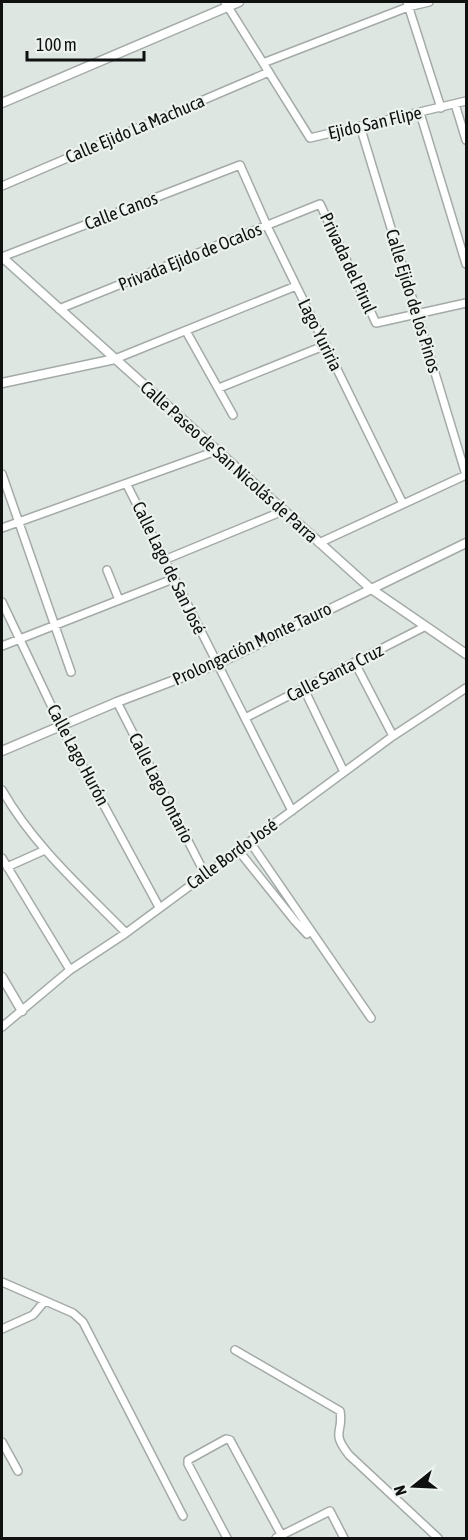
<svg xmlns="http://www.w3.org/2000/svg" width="468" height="1540" font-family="'Asap Condensed',sans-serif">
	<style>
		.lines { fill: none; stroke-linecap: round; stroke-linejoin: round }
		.minor-casing { stroke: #a4aba7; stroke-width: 10 }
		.tertiary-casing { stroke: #a4aba7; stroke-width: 11 }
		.minor { stroke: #fff; stroke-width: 7 }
		.tertiary { stroke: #fff; stroke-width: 8 }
		.labels { text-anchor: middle; stroke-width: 4.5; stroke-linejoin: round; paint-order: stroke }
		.street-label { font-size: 18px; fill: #0f1110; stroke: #ecf3ef }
	</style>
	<rect width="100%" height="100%" fill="#dee6e2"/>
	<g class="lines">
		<defs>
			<path id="minor" d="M225,2L310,138L466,101
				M407,2L441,108
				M263,63L408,7L429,2
				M455,104L466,140
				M420,113L466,264
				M360,126L466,475
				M2,186L269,72
				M2,257L240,165L267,226L403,504
				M59,309L320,204L376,323L466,303
				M186,331L233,415
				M115,359L296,286
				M219,388L326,345
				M2,474L71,672
				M127,485L292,811
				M2,528L216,451
				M319,543L466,475
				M164,560L283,511
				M107,570L119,600
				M2,602L61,726L159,907
				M2,646L173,579
				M355,663L393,736
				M304,689L344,772
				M117,702L205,874
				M245,718L424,627
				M2,790C34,846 81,887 126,933
				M250,842L371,1018
				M238,850L295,921L307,934
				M2,858L70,970
				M7,867L45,850
				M2,1027L70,970L126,933L393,736L466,688
				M2,1282L73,1313L83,1322L183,1516
				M2,1329L33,1315L44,1302
				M235,1350L340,1411C344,1433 330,1431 349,1455L438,1538
				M2,1442L18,1471
				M227,1538L188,1464V1460L226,1439L230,1440L283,1538
				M276,1538L330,1511L344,1538"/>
			<path id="tertiary" d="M2,103L239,2
				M2,257L370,588L466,654
				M2,383L115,359
				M2,751L117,702L217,664L466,543
				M2,977L22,1011"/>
		</defs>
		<use href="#minor" class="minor-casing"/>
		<use href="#tertiary" class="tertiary-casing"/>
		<use href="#minor" class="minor"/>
		<use href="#tertiary" class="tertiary"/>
	</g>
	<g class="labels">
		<g class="street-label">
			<text transform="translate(375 123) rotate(-13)" y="6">Ejido San Flipe</text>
			<text transform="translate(135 129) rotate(-23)" y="6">Calle Ejido La Machuca</text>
			<text transform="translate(121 211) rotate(-21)" y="6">Calle Canos</text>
			<text transform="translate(190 257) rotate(-22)" y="6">Privada Ejido de Ocalos</text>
			<text transform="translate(348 263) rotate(65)" y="6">Privada del Pirul</text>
			<text transform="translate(413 301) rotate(73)" y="6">Calle Ejido de los Pinos</text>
			<text transform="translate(320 335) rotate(64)" y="6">Lago Yuriria</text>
			<text transform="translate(229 462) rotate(42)" y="6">Calle Paseo de San Nicolás de Parra</text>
			<text transform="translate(169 568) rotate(64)" y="6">Calle Lago de San José</text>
			<text transform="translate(252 644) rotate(-25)" y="6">Prolongación Monte Tauro</text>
			<text transform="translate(335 673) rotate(-27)" y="6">Calle Santa Cruz</text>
			<text transform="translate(78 755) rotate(62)" y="6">Calle Lago Hurón</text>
			<text transform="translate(161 788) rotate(63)" y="6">Calle Lago Ontario</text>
			<text transform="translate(232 854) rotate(-36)" y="6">Calle Bordo José</text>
		</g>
	</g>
	<rect width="468" height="1540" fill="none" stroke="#0f1110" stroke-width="6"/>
	<g transform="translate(414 1486) rotate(252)" stroke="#ecf3ef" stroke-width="4.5" paint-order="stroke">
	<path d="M0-4.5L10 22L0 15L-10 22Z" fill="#0f1110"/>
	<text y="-9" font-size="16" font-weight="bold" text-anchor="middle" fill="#0f1110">N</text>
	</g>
	<path d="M27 51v9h117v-9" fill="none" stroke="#0f1110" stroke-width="3"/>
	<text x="36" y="51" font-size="18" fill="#0f1110" stroke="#ecf3ef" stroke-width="4.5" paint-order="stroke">100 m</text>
</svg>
